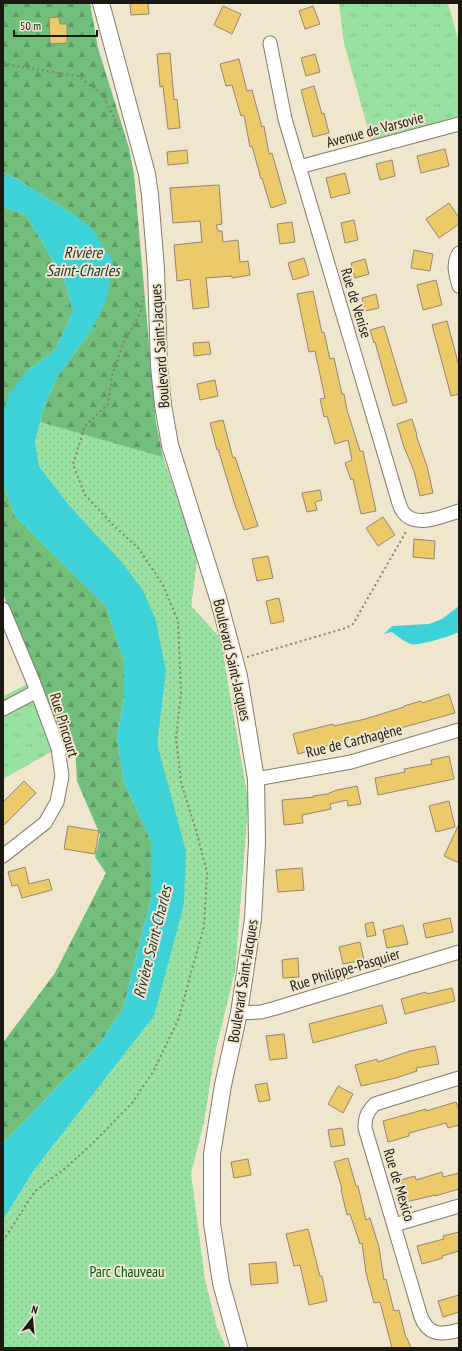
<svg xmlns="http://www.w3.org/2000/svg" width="462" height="1351" font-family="'PT Sans Narrow',sans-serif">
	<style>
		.grass { fill: url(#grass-tufts) }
		.forest { fill: url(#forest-firs) }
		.park { fill: url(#park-dots) }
		.water { fill: #3dd2d8 }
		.building { fill: #ecca6a; stroke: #918872 }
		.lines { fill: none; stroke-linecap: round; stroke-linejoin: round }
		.minor-casing { stroke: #847c66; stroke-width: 15 }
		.tertiary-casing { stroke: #847c66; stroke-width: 18 }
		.path { stroke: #86806f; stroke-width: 2; stroke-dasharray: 2 3; stroke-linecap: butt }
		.minor { stroke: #fff; stroke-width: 13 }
		.tertiary { stroke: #fff; stroke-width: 16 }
		.labels { text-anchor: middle; stroke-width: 4; stroke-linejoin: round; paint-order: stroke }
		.street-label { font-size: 15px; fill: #1c1910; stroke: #f0e6ce }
		.park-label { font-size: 15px; fill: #005a1d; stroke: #f0e6ce }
		.water-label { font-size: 16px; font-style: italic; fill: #1b3334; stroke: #f0e6ce }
	</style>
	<defs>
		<pattern id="grass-tufts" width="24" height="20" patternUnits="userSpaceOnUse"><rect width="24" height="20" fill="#99e1a2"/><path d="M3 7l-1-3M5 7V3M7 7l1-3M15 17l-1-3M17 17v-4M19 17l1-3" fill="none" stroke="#83c08a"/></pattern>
		<pattern id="forest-firs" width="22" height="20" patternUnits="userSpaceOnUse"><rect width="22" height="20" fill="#72be7c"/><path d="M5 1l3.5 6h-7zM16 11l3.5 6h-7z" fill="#5d9a64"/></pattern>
		<pattern id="park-dots" width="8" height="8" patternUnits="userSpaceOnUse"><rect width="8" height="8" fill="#99e1a2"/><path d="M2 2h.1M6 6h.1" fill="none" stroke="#83c08a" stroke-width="1.8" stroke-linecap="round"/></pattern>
	</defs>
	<rect width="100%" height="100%" fill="#f0e6ce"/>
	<path class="grass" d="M339,3H448L459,42V124L373,147L344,43Z
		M33,681L58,748L3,779V696Z"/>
	<path class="forest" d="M3,3H90L98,48L129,148L134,174L156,423L163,457L197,558L191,606L220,638L248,801L235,970L215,1052L203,1126L3,1220L154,1016L157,744L166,670L156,621L35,441L44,406L59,374L92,329L71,213L15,178L3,173Z
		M3,207L26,215L64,279L73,311L56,349L27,371L3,411Z
		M3,484L15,516L106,606L124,661V698L117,738L124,782L151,841V898L123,1009L100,1043L3,1143V1042L5,1040L55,973L106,873L95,857L100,835L77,781L75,745L62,731L33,681L3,593Z"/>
	<path class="park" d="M40,422L163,457L197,558L191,606L220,638L248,801L235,970L215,1052L203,1126L191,1173L205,1280L217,1327L226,1348H3V1220L34,1170L154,1016L186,852L157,744L166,670L156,621L143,591L123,564L69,505L39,466L35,441Z"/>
	<path class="water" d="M3,173L15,178L71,213L90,226L113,261L107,298L92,329L59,374L44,406L35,441L39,466L69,505L123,564L143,591L156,621L166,671L157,744L186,852L184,904L154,1016L34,1170L3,1220V1143L100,1043L123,1009L151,898V841L124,782L117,738L124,698V661L106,606L15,516L3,484V411L9,394L27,371L56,349L73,311L64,279L26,215L3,207Z
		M459,606V632C451,636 419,646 411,644C405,642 397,636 392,632L384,634L392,626L429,624L442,619Z"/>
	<path class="building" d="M130,3H148L149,14L131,15Z
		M223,6L241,14L232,34L214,25Z
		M313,6L320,24L305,29L299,11Z
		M59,17L60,24H67V43L50,44L49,18Z
		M170,53L174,100L177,99L180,128L168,129L163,86L160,87L157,54Z
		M315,54L320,72L306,76L301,58Z
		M239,59L247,91L252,90L262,127L264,126L269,154L272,153L286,203L271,208L262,178L261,179L252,146L250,147L244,115L241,116L232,85L226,86L220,64Z
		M314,86L322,114L324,113L329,133L313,137L301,90Z
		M445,149L449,166L421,173L417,156Z
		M187,150L188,163L168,165L167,152Z
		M392,160L395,176L380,180L376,164Z
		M345,173L350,193L331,198L326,178Z
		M219,185L222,224L216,225L218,231H222L223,242L238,240L240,262L248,261L250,275L232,278V276L206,278L209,307L193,309L190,279L177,281L174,245L202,242L200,221L173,223L170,188Z
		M449,203L459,218V224L439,238L426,219Z
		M354,220L358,240L345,243L341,223Z
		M292,222L295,242L280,244L277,224Z
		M414,250L433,254L430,271L411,268Z
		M304,258L309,275L293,280L288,263Z
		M365,259L369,274L355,278L351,263Z
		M436,280L442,305L423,310L417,285Z
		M313,291L322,333L324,332L330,359L334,358L342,394H344L347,410L360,451H363L376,511L361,514L353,479L351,480L345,463L352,460L348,440L335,444L327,416L324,417L320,399L325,398L315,351L309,352L297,294Z
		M376,294L379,308L365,311L362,298Z
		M447,321L459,366V394L451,396L432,325Z
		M384,326L407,402L393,406L375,342L374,343L370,330Z
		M209,342L211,354L194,356L193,343Z
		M215,380L218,396L200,400L197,384Z
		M412,419L417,435H416L427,466L433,493L420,496L414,471L404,447L397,424Z
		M223,420L233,458L235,457L258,526L244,530L234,502L218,449L217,450L210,423Z
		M320,490L322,500L315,502L317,510L307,512L302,493Z
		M383,517L395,535L378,546L366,528Z
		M414,539L435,541L434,559L413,557Z
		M268,556L273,578L257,581L252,559Z
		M279,598L284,621L271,624L266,601Z
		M449,694L455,713L375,735L351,741V739L298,754L293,734L333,724L334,726L365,719L404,707V706L421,701L422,703Z
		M449,756L454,779L378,795L375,778L405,772L404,769L432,764L431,760Z
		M24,781L36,793L3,826V802Z
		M357,786L361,804L348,806L347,800L330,804L331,809L302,815L303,823L284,825L282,800L314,797L313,796L327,794L337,790Z
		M449,801L455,827L436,832L429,806Z
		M459,824V863L444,856Z
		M68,826L99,831L95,854L64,849Z
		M25,867L29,884L49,879L52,890L22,898L18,885L12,886L8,872Z
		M302,868L304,890L278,892L276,870Z
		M450,918L453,932L426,938L423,924Z
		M373,922L376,935L367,937L365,924Z
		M403,925L408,944L387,948L383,930Z
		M360,942L364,960L343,964L339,947Z
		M298,958L299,977L283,978L282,960Z
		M452,988L455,1001L405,1014L401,999L426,992L427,994Z
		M382,1005L387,1023L313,1043L309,1024Z
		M284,1034L287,1058L270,1060L266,1036Z
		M435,1046L439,1064L416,1068L417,1071L396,1078L361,1086L355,1065L377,1059L378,1062L410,1051Z
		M267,1083L270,1100L259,1102L255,1085Z
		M338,1086L353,1094L343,1113L328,1104Z
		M456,1102L459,1110V1125L448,1128L446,1123L409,1133V1136L388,1142L383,1121L426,1109V1111Z
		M342,1128L345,1145L331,1147L328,1130Z
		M348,1158L356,1186H358L366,1220L370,1218L379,1247L384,1280L386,1279L394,1311L399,1310L406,1338H407L411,1348H392L380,1302L374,1303L366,1273L362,1243L360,1244L350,1214L347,1215L341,1190L342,1189L334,1162Z
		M248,1159L251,1175L234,1178L231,1162Z
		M442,1172L443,1177L459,1173V1189L435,1196V1195L406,1202L401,1180L415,1176L416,1180Z
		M308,1229L320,1276H322L327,1301L309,1305L300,1265L294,1266L286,1234Z
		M459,1232V1251L442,1256L443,1258L422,1264L417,1246L444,1239L443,1236Z
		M276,1262L278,1283L251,1285L249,1264Z
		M459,1295V1312L443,1317L438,1301Z"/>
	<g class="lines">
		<defs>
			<path id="minor" d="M270,43L285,119L398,500C399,503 400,508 403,512C415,529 443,516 459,511
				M299,167L459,124
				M459,253C452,264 456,275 459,286
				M3,609L33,681L47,718L58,748L62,776L57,802L45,823L3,856
				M3,709L37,691
				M256,779L351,762L459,730
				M239,1013L261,1012L276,1008L459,952
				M459,1078L375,1104C367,1112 365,1117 365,1128L421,1317C429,1336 442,1335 459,1330
				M394,1225L459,1206"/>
			<path id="tertiary" d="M101,3L147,174L150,195L156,269L159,366L163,405L170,445L218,598L239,676L256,779L257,843L253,919L239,1013L223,1085L212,1154V1223L221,1283L239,1348"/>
		</defs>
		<use href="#minor" class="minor-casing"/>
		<use href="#tertiary" class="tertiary-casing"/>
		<path class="path" d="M3,62L10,65L78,76L103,95L120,130
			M3,165L4,169L3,183
			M247,657L346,628L353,624L407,530
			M3,1241L35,1191L62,1171L93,1143L132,1103L153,1072L179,1018L192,969L204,927L207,872L197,834L181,782L176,738L181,693L178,621L163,585L139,549L112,524L85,495L73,464L85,426L108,404L112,376L123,344L141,311L143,296"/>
		<use href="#minor" class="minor"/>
		<use href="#tertiary" class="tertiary"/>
	</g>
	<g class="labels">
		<g class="street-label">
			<text transform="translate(375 130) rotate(-15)" y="5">Avenue de Varsovie</text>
			<text transform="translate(356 303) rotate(73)" y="5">Rue de Venise</text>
			<text transform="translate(160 346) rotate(-94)" y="5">Boulevard Saint-Jacques</text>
			<text transform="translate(232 660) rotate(77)" y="5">Boulevard Saint-Jacques</text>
			<text transform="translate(64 725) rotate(73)" y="5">Rue Pincourt</text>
			<text transform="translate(354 741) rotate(-14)" y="5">Rue de Carthagène</text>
			<text transform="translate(345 970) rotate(-17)" y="5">Rue Philippe-Pasquier</text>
			<text transform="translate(243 981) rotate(-81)" y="5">Boulevard Saint-Jacques</text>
			<text transform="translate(399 1185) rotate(73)" y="5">Rue de Mexico</text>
		</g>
		<g class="park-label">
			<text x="127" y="1277">Parc Chauveau</text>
		</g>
		<g class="water-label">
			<text x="83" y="258">Rivière<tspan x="83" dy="18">Saint-Charles</tspan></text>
			<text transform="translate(152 942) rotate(-76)" y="6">Rivière Saint-Charles</text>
		</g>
	</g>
	<rect width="462" height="1351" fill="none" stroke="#1c1910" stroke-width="8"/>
	<g transform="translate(32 1319) rotate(16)" stroke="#f0e6ce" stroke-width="3" paint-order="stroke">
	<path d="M0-3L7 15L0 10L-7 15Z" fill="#1c1910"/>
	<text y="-6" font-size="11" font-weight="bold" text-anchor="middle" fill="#1c1910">N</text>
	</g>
	<path d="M14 30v6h83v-6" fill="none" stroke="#1c1910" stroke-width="2"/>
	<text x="20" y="30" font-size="12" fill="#1c1910" stroke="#f0e6ce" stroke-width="3" paint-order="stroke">50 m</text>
</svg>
